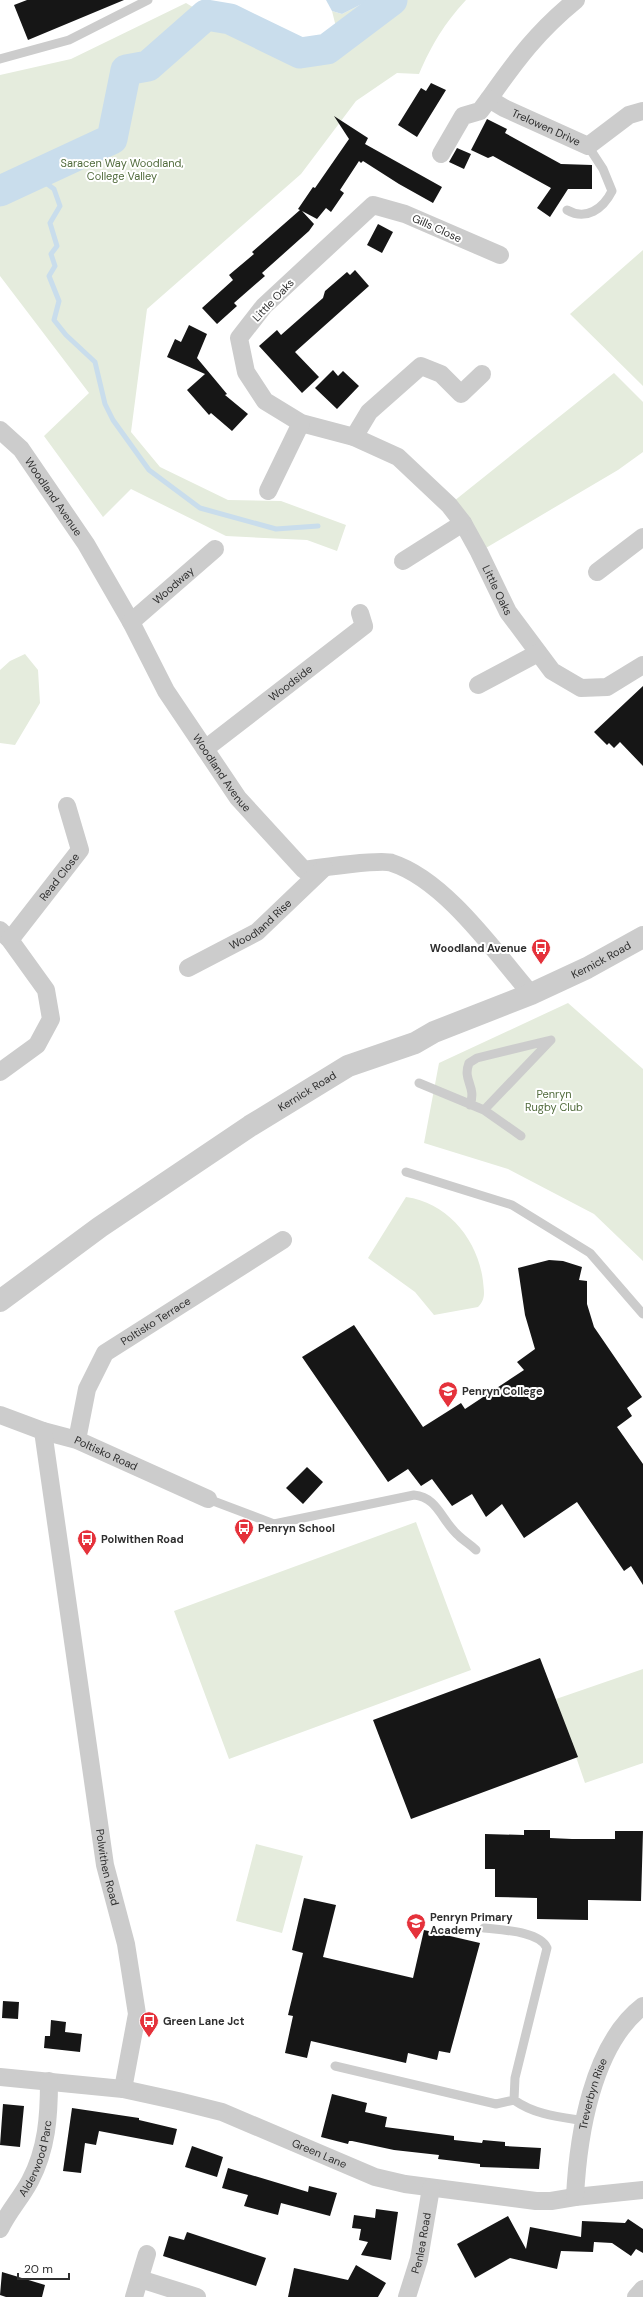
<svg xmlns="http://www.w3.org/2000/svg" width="643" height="2297" font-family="'DM Sans',sans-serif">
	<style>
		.green { fill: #e5ecdd }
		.water { fill: #c9ddec }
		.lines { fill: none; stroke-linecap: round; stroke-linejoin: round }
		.stream { stroke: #c9ddec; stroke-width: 5 }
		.river { stroke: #c9ddec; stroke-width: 31 }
		.building { fill: #161616 }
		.service { stroke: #ccc; stroke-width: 9 }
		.minor { stroke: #ccc; stroke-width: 18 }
		.tertiary { stroke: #ccc; stroke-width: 22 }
		.labels { text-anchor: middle; stroke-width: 4; stroke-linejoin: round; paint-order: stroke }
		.street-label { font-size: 11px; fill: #2f2f2f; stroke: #fff }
		.park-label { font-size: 11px; fill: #516b3c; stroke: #fff }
		.poi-label { font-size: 11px; font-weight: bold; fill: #2f2f2f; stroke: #fff; text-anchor: start }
	</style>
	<rect width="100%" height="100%" fill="#fff"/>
	<path class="green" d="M370,0H466C444,24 432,44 419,74L397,73L356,101L301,174L147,309L131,432L160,467L228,500L281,501L346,525L337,551L307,540L226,536L131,489L103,517L44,436L89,393L0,276V75L71,59L186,3L206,15L230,19L300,53L327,49L337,31L332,11L342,14Z
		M643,250V386L570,314Z
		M614,373L643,402V452L618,470L479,552L449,505Z
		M25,654L38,670L40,703L15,745L0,743V670L10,661Z
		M568,1003L643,1069V1261L594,1214L508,1169L424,1143L439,1063Z
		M406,1197C448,1203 478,1240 483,1281C484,1292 486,1299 478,1307L434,1315L415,1292L368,1258Z
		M416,1522L471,1670L229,1759L174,1611Z
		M643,1669V1763L585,1783L556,1699Z
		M256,1844L303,1856L282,1933L236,1921Z"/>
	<path class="water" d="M326,0H370L342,14L332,11Z"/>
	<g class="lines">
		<path class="stream" d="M35,175L54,189L60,206L50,223L57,246L51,254L55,266L49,276L59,301L54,320L66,335L95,362L105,404L113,420L149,470L200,508L276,529L318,526"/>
		<path class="river" d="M0,191L112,139L126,70L148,66L206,15L230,19L300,53L327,49L392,0"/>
	</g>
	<path class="building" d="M27,0H124L28,40L14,5Z
		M431,83L446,90L417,137L398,125L421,88L426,91Z
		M334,116L368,138L365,144L442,187L433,203L399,184L363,161L361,163L359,161L340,190L344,193L331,212L326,208L317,219L302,211L314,224L309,231L262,273L265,276L234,303L237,306L217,324L202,308L233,280L229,275L254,254L252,252L300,210L298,209L313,187L315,188L349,139Z
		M487,119L507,129L505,133L561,164L592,165V189H568L550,217L537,208L551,188L493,156L488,158L471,150Z
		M457,148L471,154L464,169L449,162Z
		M378,224L393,232L382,253L367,245Z
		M355,270L369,286L295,352L319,377L302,393L259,346L277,330L281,335L323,298L325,291L347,272L350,275Z
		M189,325L207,334L197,358L227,394L225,395L248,414L232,431L211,413L209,415L187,390L205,374L167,357L175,339L181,342Z
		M333,370L338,376L343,371L359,386L337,409L315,388Z
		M643,686V766L620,742L614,748L609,743L607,745L594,732Z
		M549,1260L563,1261L582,1267L579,1280L587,1281V1304L594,1327L642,1397L627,1408L632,1416L617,1427L643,1464V1585L631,1566L624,1571L577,1502L524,1538L502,1504L486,1517L472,1494L452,1506L432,1479L421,1486L408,1469L388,1482L302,1357L354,1325L423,1427L461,1403L465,1409L524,1370L517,1362L535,1349L525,1315L518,1268Z
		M307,1467L323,1482L303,1504L286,1488Z
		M540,1658L578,1757L411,1819L373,1720Z
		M524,1830H550V1838L572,1839H615V1831H643L641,1901L588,1900V1920L537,1919V1898L495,1897V1869H485V1834L524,1835Z
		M304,1898L336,1905L323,1957L413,1978L424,1930L480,1943L450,2053L439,2051L437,2060L408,2053L406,2063L311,2041L307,2058L285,2053L293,2016L288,2015L303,1953L292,1950Z
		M3,2001L19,2002L18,2019L2,2018Z
		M51,2020L66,2022L65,2032L82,2034L80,2052L44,2048L45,2036H50Z
		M332,2094L367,2103L365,2112L387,2117L385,2127L454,2136V2140L482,2143L483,2140L505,2142V2146L541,2148L539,2169L480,2167V2164L438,2159L439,2155L394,2150L352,2141H349L348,2144L321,2137Z
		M3,2104L24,2106L20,2147L0,2145Z
		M72,2108L139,2118V2120L177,2129L173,2145L99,2131L96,2145L85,2143L81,2173L63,2171Z
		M192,2146L223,2157L217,2177L185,2167Z
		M228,2168L308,2192L309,2186L337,2193L330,2216L281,2203L278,2215L244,2206L248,2195L222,2188Z
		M376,2209L398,2212L391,2260L361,2255L368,2242L359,2240L361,2229L352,2228L354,2215L375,2218Z
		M508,2216L526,2249L530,2227L581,2237L582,2221L625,2223L628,2219L643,2229V2253L636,2249L631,2256L612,2243L594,2242L593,2252L561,2251L557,2269L510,2258L475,2278L457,2244Z
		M187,2232L266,2258L256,2286L163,2256L169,2236L184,2240Z
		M356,2265L386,2283L378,2297H288L294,2268L348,2280Z
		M2,2272L45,2285L42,2297H6L0,2295Z"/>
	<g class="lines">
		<path class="service" d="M0,59L69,40L148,0
			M567,210C586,221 603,209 612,191L603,169L588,146
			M419,1083L484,1110L551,1040L477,1058L469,1063C462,1081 477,1086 470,1105
			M484,1110L521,1136
			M406,1172L512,1205L590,1253L643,1314
			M208,1499L274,1524L414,1495C438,1497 442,1522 459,1536C464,1541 470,1544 476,1550
			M484,1928C501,1930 540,1931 547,1948L515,2078L514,2100C535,2115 560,2117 585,2121
			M335,2066L496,2104L514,2100"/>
		<g class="minor">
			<path id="s1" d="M576,0C538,31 517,59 489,99L504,108L588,146L629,115L643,111"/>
			<path d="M441,154L463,116L480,111L489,99"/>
			<path id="s2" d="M500,255L405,214L373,205L264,306L239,338L246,372L265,401L301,423L354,437L398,457L449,505L463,523L479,552L508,612L552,671L581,688L607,687L643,665"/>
			<path id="s3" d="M0,430L21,449L86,544L131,622L166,691L238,798L304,870C318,868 382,859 392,863C445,880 495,952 531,994"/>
			<path d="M354,437L369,412L421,366L441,374L461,394L482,374"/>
			<path d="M268,491L301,423"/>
			<path d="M403,561L463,523"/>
			<path d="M597,572L643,537"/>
			<path id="s4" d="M131,622L215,549"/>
			<path d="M478,685L538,653"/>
			<path id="s5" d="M205,749L364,626L360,613"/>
			<path d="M0,930L10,940L46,990L51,1019L37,1045L0,1072"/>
			<path id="s6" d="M10,940L80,850L67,806"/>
			<path id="s7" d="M188,968L257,932L324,868"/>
			<path id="s8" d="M0,1415L43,1431L77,1440L208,1499"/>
			<path id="s9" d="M43,1431L105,1865L126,1944L137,2014L123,2089"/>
			<path id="s10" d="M77,1440L87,1389L105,1353L283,1240"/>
			<path id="s11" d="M0,2077L123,2089L178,2101L222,2112L375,2177L405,2184L536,2201H551L575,2197L643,2190"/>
			<path id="s12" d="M575,2197C578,2136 592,2045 643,2006"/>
			<path id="s13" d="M0,2229C8,2212 21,2198 30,2181C47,2149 49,2116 49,2081"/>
			<path d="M140,2279L197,2297"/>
			<path d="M134,2297L147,2254"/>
			<path id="s14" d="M407,2297L419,2259L431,2188"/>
			<path d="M636,2297L643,2289"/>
		</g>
		<path class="tertiary" id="s15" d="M0,1301L100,1227L250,1126L348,1066L415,1043L434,1032L531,994L587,968L643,937"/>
	</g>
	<defs>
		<symbol id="bus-pin" viewBox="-11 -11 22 30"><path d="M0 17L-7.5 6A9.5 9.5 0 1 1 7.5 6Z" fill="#e5323b" stroke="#fff"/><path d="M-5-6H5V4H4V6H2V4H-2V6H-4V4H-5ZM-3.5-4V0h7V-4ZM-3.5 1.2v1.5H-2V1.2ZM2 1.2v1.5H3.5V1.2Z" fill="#fff"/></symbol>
		<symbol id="school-pin" viewBox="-11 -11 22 30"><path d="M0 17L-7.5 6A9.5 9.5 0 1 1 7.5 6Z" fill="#e5323b" stroke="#fff"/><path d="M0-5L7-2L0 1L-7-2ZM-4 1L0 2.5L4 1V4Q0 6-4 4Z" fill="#fff"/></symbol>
	</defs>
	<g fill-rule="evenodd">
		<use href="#bus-pin" x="530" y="937" width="22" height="30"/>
		<use href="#school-pin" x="437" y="1380" width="22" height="30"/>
		<use href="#bus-pin" x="233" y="1517" width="22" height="30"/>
		<use href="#bus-pin" x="76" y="1528" width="22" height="30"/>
		<use href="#school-pin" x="405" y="1912" width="22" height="30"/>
		<use href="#bus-pin" x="138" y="2010" width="22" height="30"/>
	</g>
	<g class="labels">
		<g class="street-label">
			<text dy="4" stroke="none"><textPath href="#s1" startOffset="196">Trelowen Drive</textPath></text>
			<text transform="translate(437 228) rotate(24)" y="4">Gills Close</text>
			<text transform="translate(273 300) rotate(-46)" y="4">Little Oaks</text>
			<text dy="4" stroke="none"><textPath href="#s3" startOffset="86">Woodland Avenue</textPath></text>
			<text dy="4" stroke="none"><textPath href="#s4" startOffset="56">Woodway</textPath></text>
			<text dy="4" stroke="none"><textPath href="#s2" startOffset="709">Little Oaks</textPath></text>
			<text dy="4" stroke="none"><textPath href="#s5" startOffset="108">Woodside</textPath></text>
			<text dy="4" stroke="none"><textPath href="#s3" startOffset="410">Woodland Avenue</textPath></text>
			<text dy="4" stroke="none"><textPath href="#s6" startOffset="80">Read Close</textPath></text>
			<text dy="4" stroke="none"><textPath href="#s7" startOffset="85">Woodland Rise</textPath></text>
			<text dy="4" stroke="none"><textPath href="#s15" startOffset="695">Kernick Road</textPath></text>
			<text dy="4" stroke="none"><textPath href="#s15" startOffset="372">Kernick Road</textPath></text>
			<text dy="4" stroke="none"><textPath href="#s10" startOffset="152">Poltisko Terrace</textPath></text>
			<text dy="4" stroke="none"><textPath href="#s8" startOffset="113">Poltisko Road</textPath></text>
			<text dy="4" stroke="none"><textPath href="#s9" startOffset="441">Polwithen Road</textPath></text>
			<text dy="4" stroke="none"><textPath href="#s12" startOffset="105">Treverbyn Rise</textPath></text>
			<text dy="4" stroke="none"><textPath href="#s11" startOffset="331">Green Lane</textPath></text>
			<text dy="4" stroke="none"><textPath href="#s13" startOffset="80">Alderwood Parc</textPath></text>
			<text dy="4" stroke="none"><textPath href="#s14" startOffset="56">Penlea Road</textPath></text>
		</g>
		<g class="park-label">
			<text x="122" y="167">Saracen Way Woodland,<tspan x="122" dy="13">College Valley</tspan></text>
			<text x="554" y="1098">Penryn<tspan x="554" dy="13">Rugby Club</tspan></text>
		</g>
		<g class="poi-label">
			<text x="527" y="952" text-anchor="end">Woodland Avenue</text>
			<text x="462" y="1395">Penryn College</text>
			<text x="258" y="1532">Penryn School</text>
			<text x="101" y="1543">Polwithen Road</text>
			<text x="430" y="1921">Penryn Primary<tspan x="430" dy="13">Academy</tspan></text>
			<text x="163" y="2025">Green Lane Jct</text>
		</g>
	</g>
	<path d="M18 2273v6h51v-6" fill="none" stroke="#2f2f2f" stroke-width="2"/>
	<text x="24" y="2273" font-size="12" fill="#2f2f2f" stroke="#ffffff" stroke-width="3" paint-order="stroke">20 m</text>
</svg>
